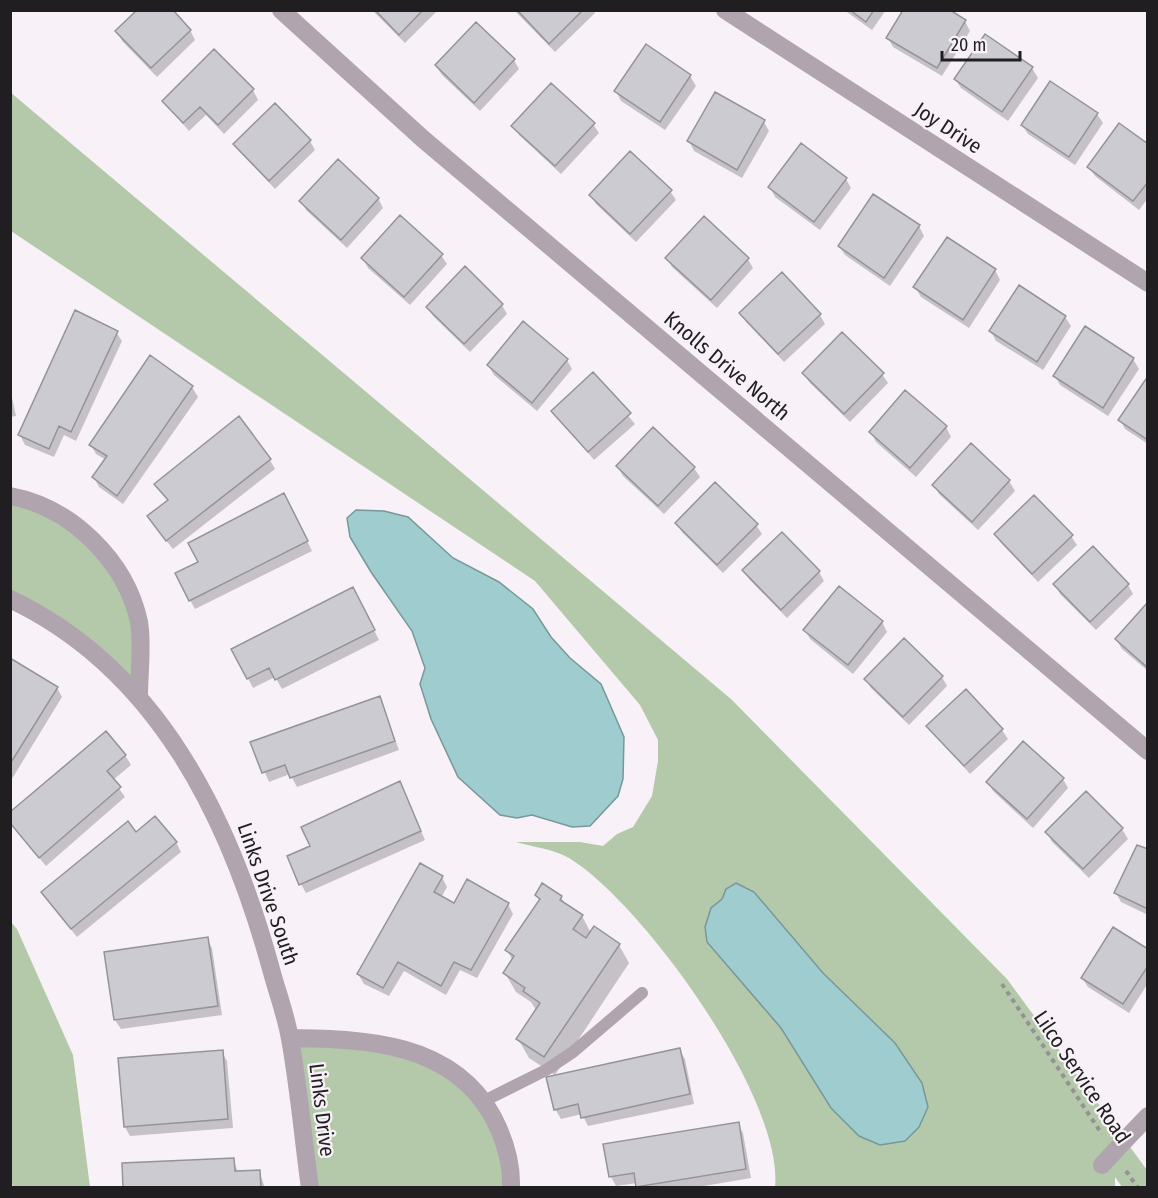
<svg xmlns="http://www.w3.org/2000/svg" width="1158" height="1198" font-family="'Fira Sans Condensed',sans-serif">
	<style>
		.green { fill: #b4c9aa; fill-rule: evenodd }
		.water { fill: #9ecccf; stroke: #78989a; stroke-width: 1.5 }
		.shadow { fill: #0003 }
		.building { fill: #cdcbd2; stroke: #95939a; stroke-width: 1.5 }
		.lines { fill: none; stroke-linecap: round; stroke-linejoin: round }
		.path { stroke: #959195; stroke-width: 4; stroke-dasharray: 4.5 4.5; stroke-linecap: butt }
		.lane { stroke: #b0a4af; stroke-width: 12 }
		.street { stroke: #b0a4af; stroke-width: 18 }
		.street-bridge { stroke: #b0a4af; stroke-width: 18 }
		.labels { text-anchor: middle; stroke-width: 4.5; stroke-linejoin: round; paint-order: stroke }
		.street-label { font-size: 21px; fill: #201e20; stroke: #f8f2f8 }
	</style>
	<rect width="100%" height="100%" fill="#f8f2f8"/>
	<path class="green" d="M10,92L731,699L1007,979L1147,1170V1187H1122L1115,1177V1188L775,1187C784,1099 643,903 569,858C554,849 532,847 516,842H580L603,846L617,834L633,827L652,796L658,761V740L640,705L535,581L11,231ZM722,899L769,910L823,973L895,1043L859,1136L831,1108L781,1028L707,942C704,924 707,911 722,899Z
		M11,496L32,500L119,572L139,622V696L11,599Z
		M10,921L17,929L73,1055L90,1187H13L11,1180Z
		M290,1038L398,1047L484,1101L511,1187H310Z"/>
	<path class="water" d="M356,510L384,511L408,517L453,558L499,582L533,609L551,637L570,658L601,684L624,737L623,779L618,796L590,826L572,827L532,815L517,818L500,815L458,777L431,719L420,684L425,668L412,631L371,572L350,537L347,518Z
		M736,883L754,892L823,973L895,1043L922,1083L928,1107L919,1127L905,1141L880,1145L859,1136L831,1108L781,1028L707,942L705,927L711,908L722,899L726,889Z"/>
	<path class="shadow" d="M372,10H438L405,43Z
		M593,10L595,13L555,52L515,11Z
		M844,10H886L872,30Z
		M965,21L970,31L942,76L893,47L888,38Z
		M190,30L195,40L157,77L122,41L117,31Z
		M985,36L1032,68L1038,78L1008,121L961,88L955,79Z
		M214,51L253,90L258,100L224,134L206,115L189,131L163,101Z
		M514,60L519,69L480,111L442,75L436,66Z
		M690,76L696,86L665,130L621,101L616,91Z
		M1051,83L1097,114L1103,123L1075,165L1028,134L1022,125Z
		M275,105L310,141L315,150L275,189L241,153L235,144Z
		M764,122L769,131L742,178L694,151L689,141Z
		M593,124L599,133L561,174L519,135L513,126Z
		M1148,146V198L1139,210L1095,176L1089,167Z
		M846,179L851,188L820,230L775,197L770,187Z
		M670,191L676,200L636,242L596,204L591,195Z
		M378,198L383,208L347,248L306,210L301,201Z
		M704,218L748,259L753,268L717,308L672,267L667,258Z
		M919,226L924,236L890,286L845,255L839,246Z
		M441,255L447,264L410,305L368,268L363,258Z
		M995,270L1000,280L969,328L921,297L915,287Z
		M502,305L507,314L470,352L433,316L427,307Z
		M741,313L820,315L825,324L784,362L746,322Z
		M1065,317L1071,326L1043,370L996,341L991,331Z
		M1086,328L1133,359L1139,369L1108,416L1060,385L1055,376Z
		M116,332L122,341L76,441L64,435L54,457L25,445L20,435Z
		M150,357L192,387L198,397L123,504L99,487L94,477L106,460L96,454L91,445Z
		M567,360L572,369L537,411L494,375L488,365Z
		M593,374L635,424L594,460L553,411Z
		M804,374H882L888,383L850,422L810,383Z
		M1148,379V444L1125,429L1120,420Z
		M10,389L16,416L10,417Z
		M946,427L951,437L916,477L876,442L871,432Z
		M653,429L694,468L700,477L664,514L623,476L618,467Z
		M971,445L1009,481L1015,491L978,530L939,494L934,485Z
		M270,460L275,469L173,549L154,526L168,501L156,484Z
		M289,504L312,551L195,609L190,600L200,562Z
		M677,523L756,525L762,534L723,573L682,532Z
		M782,534L819,572L824,581L787,618L749,579L744,570Z
		M996,534L1071,536L1077,545L1038,582L1001,543Z
		M1055,584L1128,585L1133,594L1096,630L1060,594Z
		M358,598L379,640L282,689L275,677L253,688L233,650Z
		M1148,604V671L1122,649L1116,639Z
		M882,622L887,632L853,674L810,639L805,630Z
		M10,660L57,688L62,697L10,782Z
		M942,677L947,686L909,725L871,688L866,679Z
		M379,697L399,750L297,787L290,774L269,782L252,743Z
		M928,726L1002,730L1008,739L970,774Z
		M1023,743L1063,779L1068,788L1033,828L993,791L988,782Z
		M125,755L131,765L113,780L125,797L46,866L10,823Z
		M404,792L425,840L306,893L301,884Z
		M1086,793L1122,829L1128,839L1089,878L1052,842L1047,832Z
		M136,834L176,842L181,852L77,937L48,901Z
		M1148,851V915L1121,902L1116,893Z
		M442,877L447,887L441,898L454,906L508,904L513,914L477,978L460,970L446,995L404,971L389,996L364,984L358,974Z
		M536,895L561,897L566,906L582,916L591,933L619,945L629,963L555,1075L529,1058L518,1039L536,1010L531,1002L516,992L505,973L513,961L507,950L540,901Z
		M207,939L212,948L222,1015L121,1029L115,1020Z
		M1148,951V983L1129,1013L1088,987L1082,978Z
		M679,1050L685,1059L694,1104L588,1126L582,1114L561,1119L555,1109Z
		M222,1052L227,1061L233,1128L130,1136L125,1127Z
		M738,1124L743,1133L751,1178L692,1188H639L637,1183L616,1186L611,1177L605,1146Z
		M233,1159L238,1172L259,1171L265,1188H125Z"/>
	<path class="building" d="M137,10H173L191,30L151,68L115,31Z
		M375,10H423L399,35Z
		M517,10H583L549,44Z
		M850,10H874L866,22Z
		M903,10H950L966,20L937,68L886,38Z
		M476,22L515,59L474,103L435,65Z
		M985,34L1033,67L1002,112L954,79Z
		M646,44L691,75L660,122L614,91Z
		M214,49L254,89L218,125L200,107L183,123L162,101Z
		M1050,81L1098,113L1069,157L1021,125Z
		M551,83L595,123L555,166L511,126Z
		M715,92L765,120L737,170L687,141Z
		M275,103L311,140L269,181L233,144Z
		M1119,123L1148,144V182L1133,201L1087,167Z
		M801,143L847,178L814,222L768,187Z
		M630,151L672,190L630,234L589,195Z
		M338,159L379,198L341,240L299,201Z
		M873,194L920,225L884,278L838,246Z
		M400,215L443,254L404,297L361,258Z
		M704,216L749,258L711,300L665,258Z
		M947,237L996,269L963,320L913,287Z
		M465,266L503,304L464,344L426,307Z
		M782,272L821,314L778,354L739,313Z
		M1019,285L1066,316L1037,362L989,331Z
		M75,310L118,331L71,432L59,426L49,449L18,435Z
		M523,321L568,359L532,403L487,365Z
		M1085,326L1134,358L1103,408L1053,376Z
		M842,332L884,373L844,414L802,373Z
		M150,355L193,386L117,496L92,477L107,456L89,445Z
		M593,372L631,413L588,452L551,411Z
		M1148,376V440L1118,420Z
		M905,390L947,426L910,468L869,432Z
		M239,416L271,459L166,541L147,516L168,500L154,484Z
		M653,427L695,467L658,506L616,466Z
		M971,443L1010,480L972,522L932,485Z
		M715,482L758,524L717,565L675,523Z
		M284,493L308,541L189,601L175,573L198,562L188,543Z
		M1034,495L1073,535L1032,574L994,534Z
		M782,532L820,571L781,610L742,570Z
		M1093,546L1129,584L1090,622L1053,584Z
		M839,586L883,621L848,665L803,630Z
		M353,587L375,630L275,680L269,668L247,679L231,649Z
		M1148,602V668L1115,639Z
		M904,638L943,676L903,717L864,679Z
		M10,658L58,687L10,764Z
		M966,689L1003,729L964,766L926,726Z
		M380,696L395,741L290,778L285,765L262,773L250,742Z
		M106,731L126,755L107,771L121,787L39,858L10,823V812Z
		M1023,741L1064,778L1027,819L986,782Z
		M400,781L421,831L299,885L287,856L310,846L301,827Z
		M1086,791L1123,828L1083,869L1045,832Z
		M155,816L177,842L71,929L41,892L128,821L136,832Z
		M1137,845L1148,849V909L1114,893Z
		M420,863L443,876L434,892L454,903L467,879L509,903L471,970L454,962L441,986L398,962L383,988L357,974Z
		M542,883L562,896L560,900L583,915L573,929L586,938L594,926L620,944L544,1057L516,1039L540,1003L523,991L525,988L503,973L514,956L505,950L540,899L535,895Z
		M1113,927L1148,949V966L1123,1004L1081,978Z
		M208,937L218,1006L114,1020L104,952Z
		M680,1048L690,1094L581,1118L578,1104L554,1110L546,1077Z
		M223,1050L228,1119L124,1127L118,1058Z
		M739,1122L746,1169L636,1187L634,1173L609,1177L603,1144Z
		M234,1158L235,1171L260,1170L261,1188H123L122,1163Z"/>
	<g class="lines">
		<path class="path" d="M1002,984L1102,1134
			M1126,1171L1138,1188"/>
		<path class="lane" d="M484,1101L546,1070L573,1052L642,993"/>
		<path class="street" d="M281,10L423,139L1148,751
			M725,10L1148,283
			M10,496C71,507 126,561 139,622C143,645 139,673 139,696
			M10,599C158,669 230,819 271,969C277,992 286,1015 290,1039C299,1088 303,1138 310,1188
			M290,1038C366,1039 452,1042 493,1117C505,1140 512,1162 511,1188
			M1126,1139L1148,1116"/>
		<path class="street-bridge" d="M1102,1165L1126,1139"/>
	</g>
	<g class="labels">
		<g class="street-label">
			<text transform="translate(948 128) rotate(33)" y="7">Joy Drive</text>
			<text transform="translate(727 366) rotate(40)" y="7">Knolls Drive North</text>
			<text transform="translate(268 894) rotate(71)" y="7">Links Drive South</text>
			<text transform="translate(1082 1077) rotate(56)" y="7">Lilco Service Road</text>
			<text transform="translate(322 1110) rotate(83)" y="7">Links Drive</text>
		</g>
	</g>
	<rect width="1158" height="1198" fill="none" stroke="#201e20" stroke-width="24"/>
	<path d="M942 51v9h78v-9" fill="none" stroke="#201e20" stroke-width="3"/>
	<text x="951" y="51" font-size="18" fill="#201e20" stroke="#f8f2f8" stroke-width="4.5" paint-order="stroke">20 m</text>
</svg>
